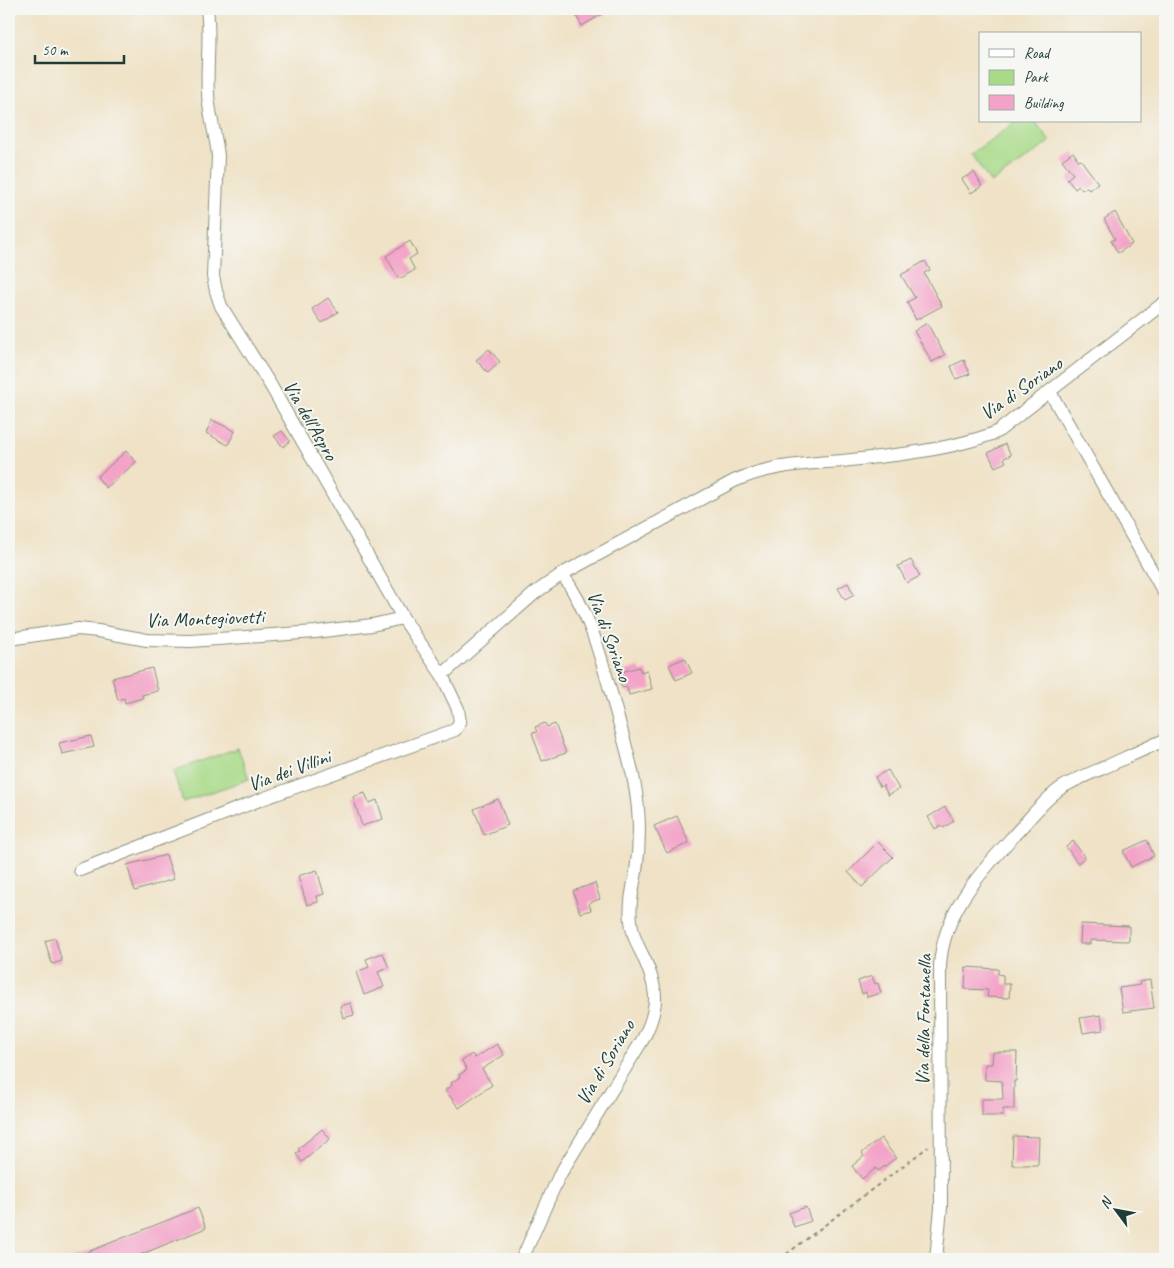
<svg xmlns="http://www.w3.org/2000/svg" width="1174" height="1268" font-family="Caveat,sans-serif">
	<style>
		.green { fill: #a8da88; stroke: #648c5e }
		.building { fill: #f3a3c8 }
		.lines { fill: none; stroke-linecap: round; stroke-linejoin: round }
		.street-casing { stroke: #87907d; stroke-width: 14 }
		.path { stroke: #87907d; stroke-width: 2; stroke-dasharray: 4 4; stroke-linecap: butt }
		.street { stroke: #fff; stroke-width: 12 }
		.labels { text-anchor: middle; stroke-width: 4; stroke-linejoin: round; paint-order: stroke }
		.street-label { font-size: 20px; fill: #1f3d34; stroke: #f6f6f2 }
	</style>
	<rect width="100%" height="100%" fill="#f6f6f2"/>
	<filter id="ink" filterUnits="userSpaceOnUse"><feTurbulence type="fractalNoise" baseFrequency=".02" numOctaves="2"/><feDisplacementMap in="SourceGraphic" scale="10" xChannelSelector="R" yChannelSelector="G"/><feConvolveMatrix kernelMatrix="1 2 1 2 8 2 1 2 1" color-interpolation-filters="sRGB"/></filter>
	<filter id="wash" filterUnits="userSpaceOnUse"><feTurbulence type="fractalNoise" baseFrequency=".0096" numOctaves="4" result="noise"/><feDisplacementMap in="SourceGraphic" scale="20" xChannelSelector="R" yChannelSelector="G"/><feGaussianBlur stdDeviation="1.12" result="paint"/><feColorMatrix in="noise" values="0 0 0 0 0 0 0 0 0 0 0 0 0 0 0 0 0 1.4 0 .05"/><feComposite in="paint" operator="in"/></filter>
	<g filter="url(#wash)">
		<rect width="100%" height="100%" fill="#efe2c6"/>
		<path class="green" d="M1017,121H1035L1050,142L991,183L971,154Z
			M238,748L249,779L183,802L173,771Z"/>
		<g id="blocks">
			<path class="building" d="M580,9H611L582,26L574,12Z
				M1073,152L1079,161L1081,160L1098,183L1089,190L1087,187L1082,190L1079,186L1075,189L1067,179L1073,174L1062,160Z
				M974,172L982,186L971,193L962,179Z
				M1115,212L1132,244L1118,253L1111,241L1115,239L1104,219Z
				M410,241L417,254L409,259L415,270L399,279L386,256Z
				M925,261L930,270L924,273L942,306L916,320L907,302L915,298L901,275Z
				M328,298L338,312L322,323L312,309Z
				M927,323L945,355L932,362L914,331Z
				M489,349L500,362L488,373L476,360Z
				M964,360L970,374L956,379L951,366Z
				M212,420L235,431L228,445L206,433Z
				M282,431L290,441L283,447L274,436Z
				M1005,444L1011,455L1004,458L1006,462L995,467L988,453Z
				M126,451L136,462L106,488L97,477Z
				M911,560L920,576L907,583L898,566Z
				M848,583L854,595L845,600L838,588Z
				M685,658L692,673L676,680L669,665Z
				M639,667L641,672L647,670L652,689L629,695L627,687L622,688L618,673Z
				M152,668L158,691L142,695L143,698L125,703L124,698L118,700L112,678Z
				M545,723L547,727L555,724L566,753L542,761L532,733L537,732L535,727Z
				M91,736L94,747L62,754L59,743Z
				M888,770L899,789L888,795L883,785L880,787L875,777Z
				M365,793L369,803L377,800L383,819L362,826L353,797Z
				M498,799L508,825L484,835L474,809Z
				M945,807L954,821L943,828L941,825L935,829L928,817Z
				M677,816L689,843L667,853L654,826Z
				M1147,840L1154,856L1131,867L1123,851Z
				M1073,841L1085,857L1078,863L1066,847Z
				M878,842L893,857L862,887L848,872Z
				M166,855L174,879L135,891L127,865Z
				M317,870L324,894L317,896L318,902L307,905L298,876Z
				M595,883L600,899L589,903L591,910L580,913L573,891Z
				M1081,924L1129,926V941L1090,940V944H1080Z
				M55,938L62,961L52,964L45,941Z
				M383,953L389,968L378,972L384,987L364,995L356,972L369,967L366,959Z
				M966,967L998,969V974L1003,975V984H1010L1009,998L987,997L988,990L965,989Z
				M872,976L875,984L878,983L881,993L867,997L866,992L862,994L858,981Z
				M1150,980L1154,1008L1123,1012L1119,988L1140,985L1139,982Z
				M351,1003L354,1015L343,1018L340,1006Z
				M1101,1015L1103,1030L1083,1033L1080,1018Z
				M497,1044L504,1055L482,1069L492,1085L459,1108L445,1090L452,1085L451,1083L460,1077L459,1075L467,1070L462,1061L472,1054L475,1058Z
				M993,1052H1017L1016,1081H1014V1109H1003V1116H982V1099H1003L1002,1081L985,1080V1064H992Z
				M322,1129L330,1139L302,1162L296,1154L300,1151L298,1149Z
				M1013,1136L1039,1137L1038,1165H1012Z
				M881,1138L896,1158L878,1171L876,1168L862,1179L852,1166L864,1156L862,1153Z
				M806,1207L811,1221L794,1227L789,1213Z
				M198,1208L206,1228L130,1259H70Z"/>
		</g>
	</g>
	<g filter="url(#ink)">
		<use href="#blocks" fill-opacity="0" stroke="#87907d" stroke-width="1"/>
		<g class="lines">
			<defs>
				<path id="street" d="M207,9C211,38 206,66 208,94C209,115 216,135 218,156L213,276L216,291L221,306L271,386L403,618L442,675L535,593L562,574
					M1050,392L1165,594
					M9,639L78,629L98,631L147,640L191,641L315,632L372,625L403,618
					M80,870L262,799L455,730L460,722L458,709L442,675
					M522,1259L559,1176L643,1039C660,1006 658,989 643,956C637,945 632,933 631,921C629,904 633,888 636,872C638,858 639,844 639,830C639,788 627,751 616,711C603,665 591,613 562,574L734,481C770,465 804,464 842,461C891,456 952,450 997,432L1165,302
					M936,1259L941,1208L940,966C943,910 983,870 1018,831C1032,816 1045,799 1061,788C1074,780 1089,774 1103,768C1123,759 1144,749 1165,740"/>
			</defs>
			<use href="#street" class="street-casing"/>
			<path class="path" d="M780,1259L928,1147"/>
			<use href="#street" class="street"/>
		</g>
	</g>
	<g class="labels">
		<g class="street-label">
			<text transform="translate(1021 388) rotate(-35)" y="7">Via di Soriano</text>
			<text transform="translate(311 420) rotate(60)" y="7">Via dell'Aspro</text>
			<text transform="translate(205 618) rotate(-2)" y="7">Via Montegiovetti</text>
			<text transform="translate(610 636) rotate(70)" y="7">Via di Soriano</text>
			<text transform="translate(289 770) rotate(-20)" y="7">Via dei Villini</text>
			<text transform="translate(923 1020) rotate(-89)" y="7">Via della Fontanella</text>
			<text transform="translate(605 1062) rotate(-59)" y="7">Via di Soriano</text>
		</g>
	</g>
	<rect width="1174" height="1268" fill="none" stroke="#f6f6f2" stroke-width="30"/>
	<rect x="979" y="32" width="162" height="90" fill="#f6f6f2" stroke="#a0aca6"/>
	<rect x="989" y="49" width="25" height="8" fill="#ffffff" stroke="#a0aca6"/>
	<text x="1024" y="58" font-size="15" fill="#1f3d34">Road</text>
	<rect x="989" y="70" width="25" height="15" fill="#a8da88" stroke="#a0aca6"/>
	<text x="1024" y="82" font-size="15" fill="#1f3d34">Park</text>
	<rect x="989" y="95" width="25" height="15" fill="#f3a3c8" stroke="#a0aca6"/>
	<text x="1024" y="108" font-size="15" fill="#1f3d34">Building</text>
	<g transform="translate(1116 1210) rotate(302)" stroke="#f6f6f2" stroke-width="4" paint-order="stroke">
	<path d="M0-4L9 19L0 12L-9 19Z" fill="#1f3d34"/>
	<text y="-8" font-size="14" font-weight="bold" text-anchor="middle" fill="#1f3d34">N</text>
	</g>
	<path d="M35 55v8h89v-8" fill="none" stroke="#1f3d34" stroke-width="2.5"/>
	<text x="42" y="55" font-size="15" fill="#1f3d34" stroke="#f6f6f2" stroke-width="4" paint-order="stroke">50 m</text>
</svg>
